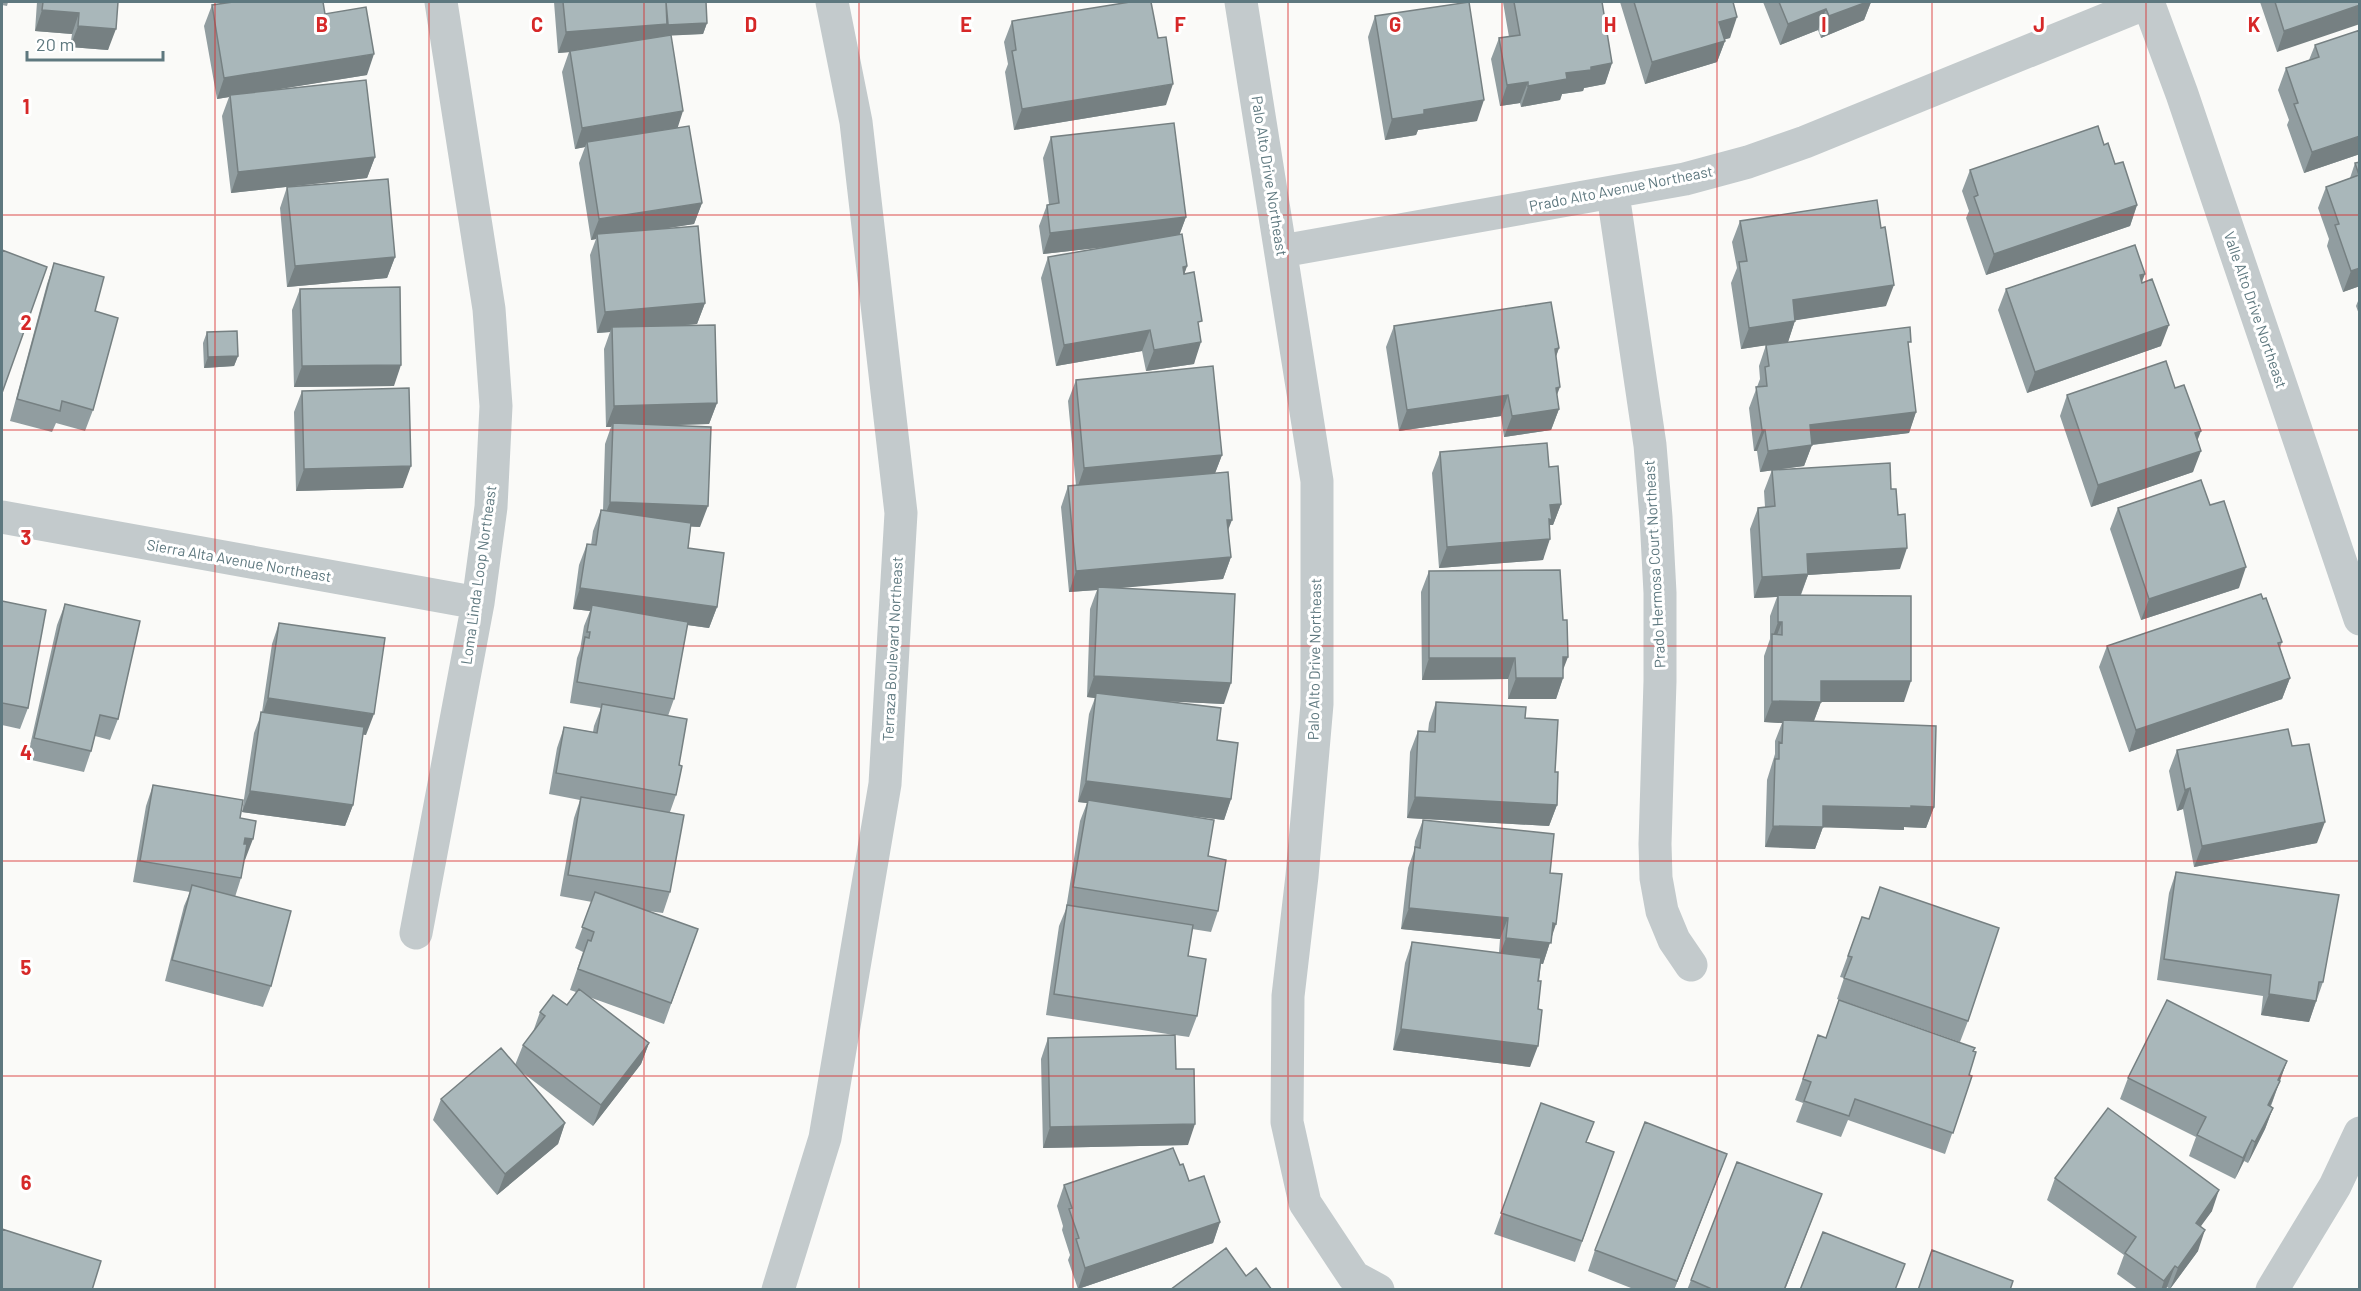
<svg xmlns="http://www.w3.org/2000/svg" width="2361" height="1291" font-family="Barlow,sans-serif">
	<style>
		.lines { fill: none; stroke-linecap: round; stroke-linejoin: round }
		.minor { stroke: #c3cacc; stroke-width: 33 }
		.tertiary { stroke: #c3cacc; stroke-width: 33 }
		.wall { fill: #919da0 }
		.shaded-wall { fill: #768082 }
		.building { fill: #a9b7ba; stroke: #768082; stroke-width: 1.5 }
		.grid { fill: none; stroke: #d62828; stroke-width: 1.5; stroke-opacity: 0.55 }
		.labels { text-anchor: middle; stroke-width: 6; stroke-linejoin: round; paint-order: stroke }
		.street-label { font-size: 15px; fill: #5e787f; stroke: #fff }
		.grid-label { font-size: 20px; text-anchor: middle; font-weight: bold; fill: #d62828; stroke: #fff; stroke-width: 6; stroke-linejoin: round; paint-order: stroke }
	</style>
	<rect width="100%" height="100%" fill="#fafaf8"/>
	<g class="lines">
		<path class="minor" d="M1241,2L1317,481V704L1302,876L1288,996L1287,1122L1305,1203L1354,1277L1378,1290
			M2148,2L2182,94L2360,619
			M1613,194L1650,445L1656,517L1660,593V681L1655,844L1656,878L1662,911L1674,940L1691,965
			M1282,251L1685,179L1748,162L1805,142L2149,2
			M2,517L478,603
			M416,933L478,603L491,507L496,406L489,309L441,2
			M2272,1290L2335,1186L2360,1133"/>
		<path class="tertiary" d="M778,1290L825,1138L885,784L901,513L856,122L832,2"/>
	</g>
	<path class="wall" d="M2,2H8L7,6L2,5Z
		M37,2H118L108,50L70,47L72,34L35,31Z
		M554,2H706L707,23L703,34L671,35L677,128L702,203L694,224L667,228L705,303L697,324L680,326L717,403L709,424L667,425L700,527L691,526L688,548L717,607L709,628L687,625L674,699L668,716L679,765L676,795L670,812V892L663,913L648,911L698,929L664,1024L589,997L649,1043L641,1064L593,1126L519,1070L565,1123L558,1144L497,1195L433,1120L441,1099L515,1065L523,1045L533,1032L540,1012L567,1005L576,992L570,990L583,952L575,948L592,902L560,896L574,818L580,800L549,794L557,748L564,727L593,732L594,726L601,708L570,703L577,658L580,650L584,626L590,611L573,609L579,565L587,544L591,545L593,531L601,510L603,511L605,444L611,427H606L604,349L610,332L597,333L590,255L596,239L591,240L579,163L585,147L575,149L562,72L569,52L558,53Z
		M1503,2H1602L1612,63L1605,84L1584,88L1583,91L1562,94L1560,100L1521,107L1520,103L1500,106L1491,59L1499,38L1509,37Z
		M1620,2H1733L1730,38L1724,39L1725,41L1717,62L1645,84Z
		M1763,2H1871L1864,20L1821,38L1818,30L1780,45Z
		M2260,2H2360L2277,52Z
		M212,5L325,14L367,75L272,90L375,157L367,178L231,193L222,116L229,97L217,99L204,26Z
		M1375,16L1477,121L1418,130L1416,135L1385,140L1368,37Z
		M1012,21L1166,105L1014,130L1005,72L1008,64L1004,42Z
		M2360,30V154L2304,173L2287,125L2289,120L2278,90L2286,68L2309,60L2315,45Z
		M1051,137L1186,217L1179,235L1187,266L1184,274L1199,329L1194,364L1146,371L1142,351L1056,366L1041,278L1048,257L1115,246L1043,254L1039,226L1047,205L1049,204L1043,158Z
		M2104,145L2137,205L2130,226L1986,275L1966,218L1969,211L1962,191L1970,170Z
		M2360,162V286L2343,292L2327,246L2329,239L2318,208L2326,187L2350,178L2355,163Z
		M287,187L395,257L387,278L287,287L280,208Z
		M1740,221L1886,306L1795,320L1788,342L1771,344L1908,349L1916,412L1909,433L1812,445L1804,466L1760,472L1757,451H1754L1749,408L1760,379L1759,366L1766,345L1741,349L1731,283L1737,268L1732,242Z
		M54,263L95,311L93,410L85,431L56,423L52,432L10,421L47,284Z
		M2142,282L2161,346L2027,393L1998,310L2006,289Z
		M300,289L394,386L294,387L292,310Z
		M2360,296V317L2356,306Z
		M1394,326L1559,348L1556,357L1557,396L1559,409L1551,430L1504,437L1501,416L1399,431L1386,347Z
		M207,332L238,356L234,366L204,368L203,343Z
		M1076,380L1222,455L1215,473L1228,530L1231,557L1223,579L1114,588L1224,704L1164,701L1217,740L1231,799L1224,820L1181,815L1208,856L1218,911L1211,932L1192,929L1188,956L1197,1016L1189,1037L1175,1035L1176,1069L1188,1145L1043,1148L1041,1059L1048,1038L1174,1035L1046,1015L1059,926L1066,909L1080,821L1087,803L1078,802L1089,714L1095,698L1087,697L1090,609L1097,590L1069,592L1061,507L1068,486H1076L1068,401Z
		M2175,388L2197,440L2193,472L2091,507L2060,416L2067,395Z
		M302,391L403,488L296,491L294,412Z
		M1440,452L1549,467L1561,504L1553,525H1550L1549,527L1543,560L1439,568L1432,473Z
		M1772,470L1891,489L1900,569L1808,575L1801,595L1904,702H1821L1814,721L1934,807L1926,828L1904,827V830L1823,827L1815,849L1765,847L1767,780L1775,754V741L1782,723L1764,722V656L1770,639V616L1777,597L1754,598L1750,529L1758,508L1765,507L1764,491Z
		M2210,505L2239,588L2141,620L2110,529L2118,508Z
		M1429,571L1563,670V678L1556,699H1508V679L1422,680L1421,592Z
		M2263,599L2282,642L2280,648L2290,678L2282,699L2129,752L2099,667L2107,646Z
		M2,601L28,708L20,729L2,725Z
		M65,604L118,719L110,740L95,736L91,751L84,772L27,759L57,625Z
		M279,623L366,735L363,734L353,805L345,826L242,812L254,733L262,712L272,644Z
		M1436,702L1525,718L1555,772L1557,805L1549,826L1407,818L1410,752L1418,731L1428,732L1429,723Z
		M2292,746L2317,843L2194,867L2183,809L2177,811L2169,771L2177,750Z
		M153,785L240,818L245,860H244L241,878L235,897L271,986L263,1007L165,981L184,906L190,892L133,882L146,806Z
		M1423,820L1550,873L1551,939L1543,964L1541,963L1530,1067L1393,1050L1405,963L1412,942L1499,953L1500,939L1401,929L1408,868L1414,851L1415,841Z
		M2176,872L2323,982L2309,1022L2261,1015L2263,996L2157,980L2169,893Z
		M1862,917L1968,1021L1960,1042L1837,999L1844,978L1840,977Z
		M1826,1037L1972,1076L1945,1154L1848,1120L1841,1137L1796,1122L1803,1103L1795,1100L1811,1056Z
		M2287,1061L2271,1106L2273,1108L2265,1129L2248,1163L2244,1161L2235,1179L2189,1156L2196,1137L2120,1099L2128,1078Z
		M1541,1103L1587,1142L1614,1152L1575,1262L1494,1234Z
		M1180,1165L1189,1181L1220,1222L1213,1243L1078,1289L1068,1260L1070,1255L1062,1230L1063,1226L1057,1206L1064,1185Z
		M1719,1175L1674,1290H1636L1588,1271L1595,1250Z
		M2055,1178L2212,1211L2200,1226L2198,1251L2170,1289L2167,1287L2165,1290H2139L2117,1274L2124,1255L2047,1200Z
		M1822,1194L1785,1290H1687L1691,1280Z"/>
	<path class="shaded-wall" d="M1867,2H1871L1864,20L1821,38L1829,16Z
		M2360,5V24L2277,52L2284,31Z
		M1826,9L1818,30L1780,45L1788,24Z
		M42,10L79,13L72,34L35,31Z
		M1737,17L1730,38L1712,43L1719,22Z
		M707,23L703,34L663,36L660,45L558,53L566,32L668,24Z
		M78,26L116,29L108,50L70,47Z
		M1725,41L1717,62L1645,84L1652,62Z
		M374,54L367,75L230,97V95L229,97L217,99L224,78Z
		M1612,63L1605,84L1584,88L1583,91L1562,94L1560,100L1521,107L1528,86L1566,73L1591,67Z
		M1528,82L1520,103L1500,106L1507,85Z
		M1173,84L1166,105L1014,130L1022,109Z
		M1484,100L1477,121L1418,130L1416,135L1385,140L1392,119L1424,110Z
		M683,111L676,133L587,142L585,147L575,149L582,128Z
		M2360,136V154L2304,173L2312,152Z
		M375,157L367,178L231,193L238,172Z
		M702,203L694,224L598,239L597,234L596,239L591,240L599,219Z
		M2137,205L2130,226L1986,275L1994,254Z
		M1186,217L1178,239L1043,254L1050,233Z
		M395,257L387,278L287,287L295,266Z
		M1187,266L1180,287L1183,267Z
		M2360,268V286L2343,292L2351,271Z
		M2145,274L2137,295L2140,275Z
		M1894,285L1886,306L1785,322L1793,300Z
		M705,303L697,324L612,331V327L610,332L597,333L605,312Z
		M1795,321L1788,342L1741,349L1749,328Z
		M2169,325L2161,346L2027,393L2035,372Z
		M1150,330L1142,351L1056,366L1064,345Z
		M1201,342L1194,364L1146,371L1154,350Z
		M1559,348L1551,369L1555,349Z
		M238,356L234,366L204,368L208,357Z
		M401,365L394,386L294,387L302,366Z
		M1560,387L1552,408L1556,388Z
		M1508,395L1501,416L1399,431L1407,410Z
		M717,403L709,424L613,427V423L611,427H606L614,406Z
		M1559,409L1551,430L1504,437L1512,416Z
		M1916,412L1909,433L1802,446L1810,425Z
		M1762,430H1765L1757,451H1754Z
		M2201,431L2193,452L2195,433Z
		M1812,445L1804,466L1760,472L1768,451Z
		M2201,451L2193,472L2091,507L2098,485Z
		M1222,455L1214,476L1077,489L1084,468Z
		M411,466L403,488L296,491L304,469Z
		M610,502L708,506L700,527L602,523Z
		M1561,504L1553,525H1550L1544,539H1550L1543,560L1439,568L1447,547L1550,505Z
		M1227,520H1232L1224,541Z
		M1907,548L1900,569L1808,575L1800,596L1754,598L1762,577L1807,554Z
		M1231,557L1223,579L1098,590V587L1097,590L1069,592L1076,571Z
		M2246,567L2239,588L2141,620L2149,599Z
		M580,588L717,607L709,628L591,611L592,605L590,611L573,609Z
		M1778,622H1782L1774,643L1772,639Z
		M1563,657H1568L1560,678H1563L1556,699H1508L1516,678Z
		M1429,658H1515L1508,679L1422,680Z
		M1094,676L1231,683L1224,704L1096,698V693L1095,698L1087,697Z
		M2290,678L2282,699L2129,752L2136,730Z
		M1821,681H1911L1904,702H1821L1813,723L1783,720L1782,723L1764,722L1772,701Z
		M268,698L374,714L366,735L261,719Z
		M1086,781L1231,799L1224,820L1087,803L1088,800L1087,803L1078,802Z
		M2190,788L2183,809L2177,811L2185,790Z
		M250,791L353,805L345,826L242,812Z
		M1415,797L1557,805L1549,826L1407,818Z
		M1823,806H1911L1934,807L1926,828L1904,827V830L1815,827Z
		M2325,822L2317,843L2194,867L2202,846Z
		M1773,826L1823,827L1815,849L1765,847Z
		M245,838L253,839L245,860L237,859Z
		M1409,908L1508,918L1500,939L1401,929Z
		M1553,923L1556,924L1543,964L1498,959L1506,938Z
		M2269,994L2316,1001L2309,1022L2261,1015Z
		M1401,1029L1538,1046L1530,1067L1393,1050Z
		M649,1043L641,1064L593,1126L601,1105Z
		M2287,1061L2272,1102L2260,1126L2278,1080Z
		M2273,1108L2265,1129L2248,1163L2255,1142Z
		M565,1123L558,1144L497,1195L505,1174Z
		M1195,1124L1188,1145L1043,1148L1050,1127Z
		M2252,1140L2244,1161L2235,1179L2243,1158Z
		M1727,1154L1719,1175L1674,1290L1677,1281Z
		M2219,1190L2212,1211L2188,1244L2196,1223Z
		M1220,1222L1213,1243L1078,1289L1085,1268Z
		M2205,1230L2198,1251L2170,1289L2178,1268Z
		M2175,1266L2167,1287L2165,1290H2161L2164,1281Z"/>
	<path class="building" d="M43,2H118L116,29L78,26L79,13L42,10Z
		M233,2H323L325,14L366,7L374,54L224,78L212,5Z
		M563,2H666L668,24L566,32Z
		M666,2H706L707,23L667,25Z
		M1130,2H1151L1158,38L1166,37L1173,84L1022,109L1012,51L1016,50L1012,21Z
		M1469,2L1484,100L1424,110V114L1392,119L1375,16Z
		M1514,2H1602L1612,63L1591,67V70L1566,73L1567,79L1528,86V82L1507,85L1499,38L1520,35Z
		M1634,2H1733L1737,17L1719,22L1725,41L1652,62Z
		M1779,2H1867L1829,16L1826,9L1788,24Z
		M2275,2H2360V5L2284,31Z
		M2360,30V136L2312,152L2294,104L2298,103L2286,68L2319,57L2315,45Z
		M671,35L683,111L582,128L570,51Z
		M366,80L375,157L238,172L230,95Z
		M1174,123L1186,217L1050,233L1047,205L1059,203L1051,137Z
		M689,126L702,203L599,219L587,142Z
		M2098,126L2104,145L2108,143L2115,164L2123,162L2137,205L1994,254L1974,197L1978,195L1970,170Z
		M2360,162V268L2351,271L2335,225L2339,224L2326,187L2359,175L2355,163Z
		M388,179L395,257L295,266L287,187Z
		M1877,200L1881,228L1885,227L1894,285L1793,300L1795,321L1749,328L1739,262L1747,261L1740,221Z
		M698,226L705,303L605,312L597,234Z
		M1182,234L1187,266L1183,267L1184,274L1194,272L1202,321L1198,322L1201,342L1154,350L1150,330L1064,345L1048,257Z
		M2135,245L2145,274L2140,275L2142,283L2152,279L2169,325L2035,372L2006,289Z
		M2,250L47,267L2,393Z
		M54,263L104,277L95,311L118,318L93,410L62,401L60,411L17,399Z
		M400,287L401,365L302,366L300,289Z
		M1551,302L1559,348L1555,349L1560,387L1556,388L1559,409L1512,416L1508,395L1407,410L1394,326Z
		M715,325L717,403L614,406L612,327Z
		M1910,327L1911,342H1908L1916,412L1810,425L1812,445L1768,451L1765,430H1762L1756,387L1767,386L1765,367L1769,366L1766,345Z
		M237,331L238,356L208,357L207,332Z
		M2166,361L2175,388L2184,385L2201,431L2195,433L2201,451L2098,485L2067,395Z
		M1213,366L1222,455L1084,468L1076,380Z
		M409,388L411,466L304,469L302,391Z
		M613,423L711,427L708,506L610,502Z
		M1547,443L1549,467L1558,466L1561,504L1550,505L1552,520L1549,519L1550,539L1447,547L1440,452Z
		M1890,463L1891,489H1896L1898,515L1905,514L1907,548L1807,554L1808,574L1762,577L1758,508L1775,506L1772,470Z
		M1228,472L1232,520H1227L1231,557L1076,571L1068,486Z
		M2201,480L2210,505L2224,501L2246,567L2149,599L2118,508Z
		M601,510L691,523L688,548L724,553L717,607L580,588L587,544L596,545Z
		M1560,570L1563,620H1567L1568,657H1563V678H1516L1515,658H1429V571Z
		M1098,587L1235,594L1231,683L1094,676Z
		M2261,594L2263,599L2266,598L2282,642L2278,643L2290,678L2136,730L2107,646Z
		M1778,595L1911,596V681H1821V702L1772,701V634L1782,635V622H1778Z
		M2,601L46,610L28,708L2,703Z
		M65,604L140,621L118,719L100,715L91,751L34,738Z
		M592,605L688,622L674,699L577,682L585,637L589,638L590,632H587Z
		M279,623L385,638L374,714L268,698Z
		M1096,693L1221,708L1217,740L1238,743L1231,799L1086,781Z
		M1436,702L1526,707L1525,718L1558,720L1555,772H1558L1557,805L1415,797L1418,731L1435,732Z
		M602,704L687,719L679,765L682,766L676,795L556,773L564,727L597,733Z
		M261,712L364,727L353,805L250,791Z
		M1783,720L1936,726L1934,807L1911,806V808L1823,806V827L1773,826L1775,759H1779V742L1782,743Z
		M2288,729L2292,746L2309,744L2325,822L2202,846L2190,788L2185,790L2177,750Z
		M153,785L243,800L240,818L256,821L253,839L245,838L244,844H247L241,878L140,861Z
		M581,797L684,815L670,892L568,875Z
		M1088,800L1214,820L1208,856L1226,860L1218,911L1073,887Z
		M1423,820L1554,834L1550,873L1562,874L1556,924L1553,923L1551,943L1506,938L1508,918L1409,908L1415,847L1420,848Z
		M2176,872L2339,895L2323,982H2319L2316,1001L2269,994L2271,975L2164,959Z
		M192,885L291,911L271,986L172,960Z
		M1880,887L1999,928L1968,1021L1844,978L1852,957L1848,956L1862,917L1869,919Z
		M595,892L698,929L671,1003L578,969L588,940L591,941L594,932L582,927Z
		M1067,905L1193,925L1188,956L1206,959L1197,1016L1054,994Z
		M1412,942L1541,958L1538,981H1541L1538,1009L1542,1010L1538,1046L1401,1029Z
		M579,989L649,1043L601,1105L523,1045L545,1016L540,1012L553,995L567,1005Z
		M1839,1000L1975,1048L1973,1051L1976,1052L1969,1075L1972,1076L1953,1133L1855,1099L1849,1116L1804,1101L1811,1082L1803,1079L1818,1035L1826,1038Z
		M2167,1000L2287,1061L2278,1080L2280,1081L2268,1105L2273,1108L2255,1142L2252,1140L2243,1158L2197,1135L2206,1117L2128,1078Z
		M1175,1035L1176,1069H1194L1195,1124L1050,1127L1048,1038Z
		M501,1048L565,1123L505,1174L441,1099Z
		M1541,1103L1594,1122L1586,1142L1614,1152L1582,1241L1501,1213Z
		M2108,1108L2219,1190L2196,1223L2205,1230L2178,1268L2175,1266L2164,1281L2125,1253L2136,1237L2055,1178Z
		M1645,1122L1727,1154L1677,1281L1595,1250Z
		M1173,1148L1180,1165L1183,1164L1189,1181L1204,1176L1220,1222L1085,1268L1076,1239L1079,1238L1069,1209L1072,1208L1064,1185Z
		M1737,1162L1822,1194L1784,1290H1714L1691,1280Z
		M2,1229L101,1261L92,1290H2Z
		M1823,1232L1905,1264L1895,1290H1800Z
		M1226,1248L1246,1276L1256,1268L1272,1290H1170Z
		M1932,1250L2013,1281L2010,1290H1918Z"/>
	<path class="grid" d="M215,2V1290M429,2V1290M644,2V1290M859,2V1290M1073,2V1290M1288,2V1290M1502,2V1290M1717,2V1290M1932,2V1290M2146,2V1290M2,215H2360M2,430H2360M2,646H2360M2,861H2360M2,1076H2360"/>
	<g class="labels">
		<g class="street-label">
			<text transform="translate(1269 176) rotate(81)" y="5">Palo Alto Drive Northeast</text>
			<text transform="translate(1621 189) rotate(-11)" y="5">Prado Alto Avenue Northeast</text>
			<text transform="translate(2255 310) rotate(71)" y="5">Valle Alto Drive Northeast</text>
			<text transform="translate(239 561) rotate(10)" y="5">Sierra Alta Avenue Northeast</text>
			<text transform="translate(1655 564) rotate(-93)" y="5">Prado Hermosa Court Northeast</text>
			<text transform="translate(479 575) rotate(-82)" y="5">Loma Linda Loop Northeast</text>
			<text transform="translate(893 649) rotate(-87)" y="5">Terraza Boulevard Northeast</text>
			<text transform="translate(1315 659) rotate(-89)" y="5">Palo Alto Drive Northeast</text>
		</g>
	</g>
	<g class="grid-label">
		<text x="322" y="32">B</text>
		<text x="537" y="32">C</text>
		<text x="751" y="32">D</text>
		<text x="966" y="32">E</text>
		<text x="1180" y="32">F</text>
		<text x="1395" y="32">G</text>
		<text x="1610" y="32">H</text>
		<text x="1824" y="32">I</text>
		<text x="2039" y="32">J</text>
		<text x="2254" y="32">K</text>
		<text x="26" y="114">1</text>
		<text x="26" y="330">2</text>
		<text x="26" y="545">3</text>
		<text x="26" y="760">4</text>
		<text x="26" y="975">5</text>
		<text x="26" y="1190">6</text>
	</g>
	<rect width="2361" height="1291" fill="none" stroke="#5e787f" stroke-width="6"/>
	<path d="M27 51v9h136v-9" fill="none" stroke="#5e787f" stroke-width="3"/>
	<text x="36" y="51" font-size="18" fill="#5e787f" stroke="#ffffff" stroke-width="4.5" paint-order="stroke">20 m</text>
</svg>
